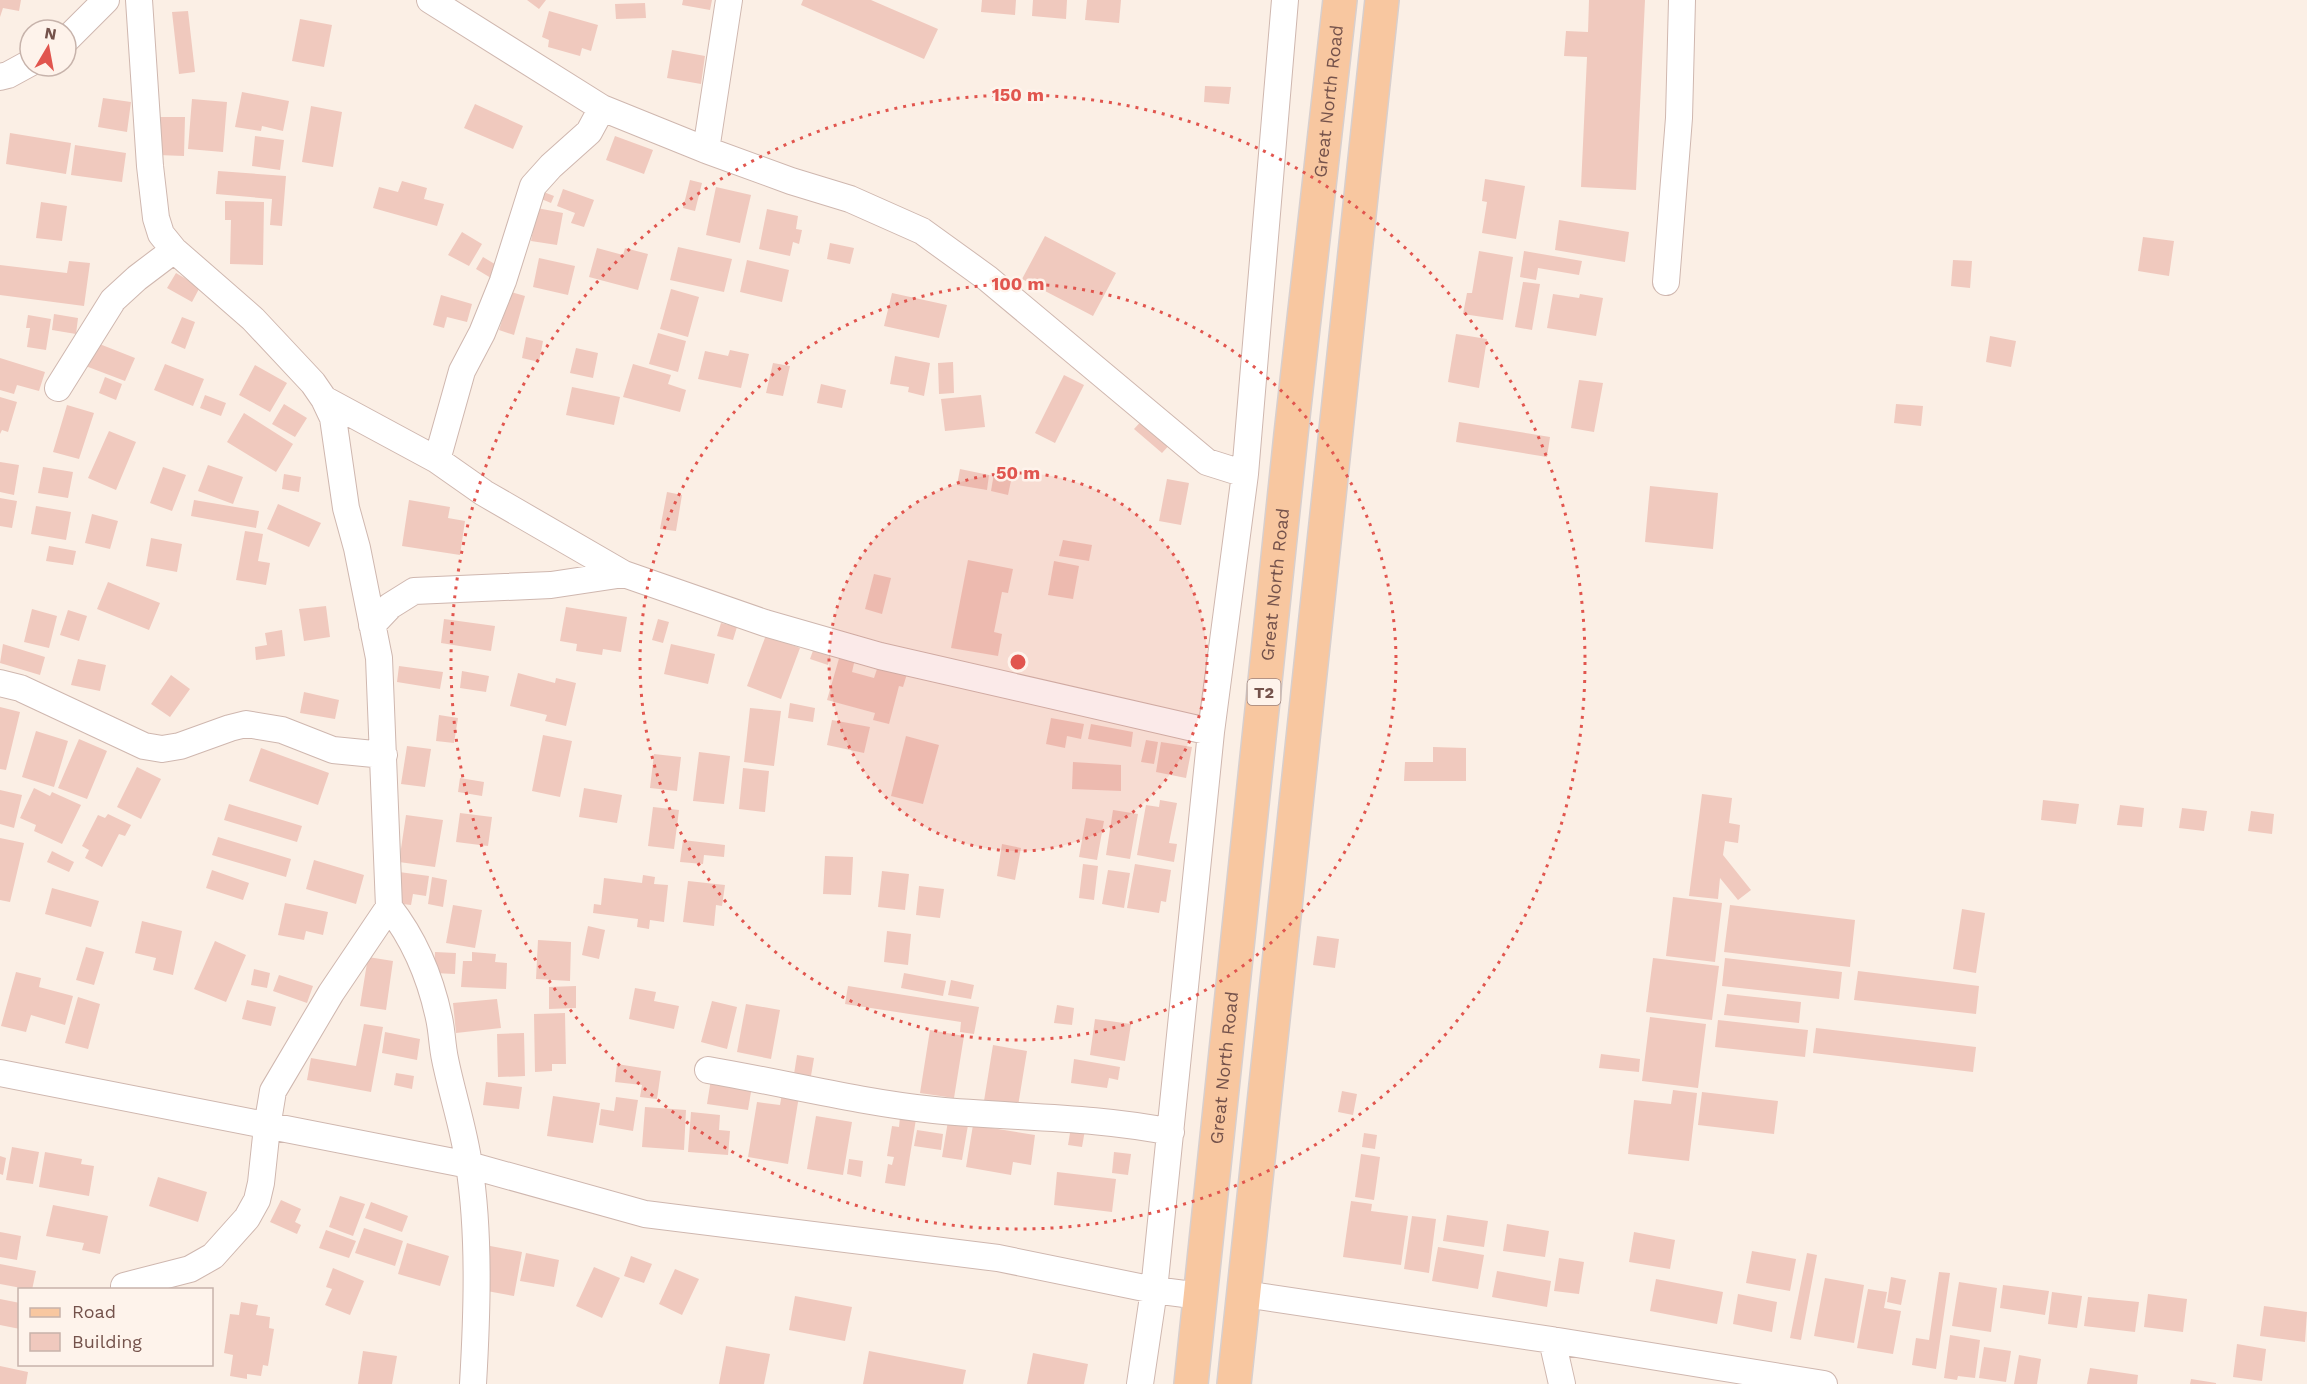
<svg xmlns="http://www.w3.org/2000/svg" width="2307" height="1384" font-family="'Work Sans',sans-serif">
	<style>
		.building { fill: #f0c9be }
		.lines { fill: none; stroke-linecap: round; stroke-linejoin: round }
		.minor-casing { stroke: #cfb7af; stroke-width: 28 }
		.primary-casing { stroke: #d8cfcd; stroke-width: 36 }
		.minor { stroke: #fff; stroke-width: 26 }
		.primary { stroke: #f8c7a0; stroke-width: 33 }
		.ring { fill: none; stroke: #e1554e; stroke-width: 3; stroke-dasharray: 3 6 }
		.labels { text-anchor: middle; stroke-width: 5; stroke-linejoin: round; paint-order: stroke }
		.shield { fill: #fef3eb; stroke: #9d827b; stroke-width: 1.5 }
		.shield-label { font-size: 16px; font-weight: bold; fill: #74524b }
		.street-label { font-size: 18px; fill: #74524b; stroke: #fef3eb }
		.centre { fill: #e1554e; stroke: #fef3eb; stroke-width: 3 }
		.ring-label { font-size: 18px; text-anchor: middle; font-weight: bold; fill: #e1554e; stroke: #fef3eb; stroke-width: 5; stroke-linejoin: round; paint-order: stroke }
	</style>
	<rect width="100%" height="100%" fill="#fbefe5"/>
	<path class="building" d="M0,0H21L19,11L3,8L0,17Z
		M527,0H546L539,9Z
		M683,0H712L710,10L682,5Z
		M803,0H871L938,29L924,59L801,5Z
		M982,0H1016L1015,15L981,12Z
		M1033,0H1067L1066,19L1032,16Z
		M1087,0H1121L1119,23L1085,20Z
		M1589,0H1645L1636,190L1581,187L1587,57L1564,56L1566,31L1588,32Z
		M645,3L646,18L616,19L615,4Z
		M188,11L195,72L179,74L172,12Z
		M549,11L598,25L591,51L582,48L580,56L548,47L549,40L542,37Z
		M300,19L332,25L324,67L292,61Z
		M672,50L705,56L701,84L667,78Z
		M1205,86L1231,87L1229,104L1204,102Z
		M242,92L289,101L283,131L262,126L261,131L235,127Z
		M103,98L131,102L127,132L98,127Z
		M192,99L227,102L223,152L188,149Z
		M475,104L523,126L513,149L464,128Z
		M311,106L342,112L333,167L302,162Z
		M159,117H185L184,156L158,155Z
		M10,133L71,143L66,174L6,164Z
		M255,136L284,140L280,170L252,166Z
		M615,136L653,150L644,174L606,160Z
		M75,145L126,153L122,182L71,175Z
		M218,171L286,176L282,226L270,225L272,199L216,194Z
		M1485,179L1525,186L1516,239L1482,233L1487,202L1482,201Z
		M690,180L702,183L695,211L683,208Z
		M402,181L427,188L424,199L444,204L437,226L373,208L379,187L398,192Z
		M716,187L751,195L740,243L706,235Z
		M563,189L594,200L584,227L571,223L575,213L557,206Z
		M541,191L554,196L551,203L539,198Z
		M225,201L264,202L263,265L230,264L231,220H225Z
		M41,202L67,206L62,241L36,238Z
		M537,208L563,213L557,245L531,241Z
		M767,209L798,216L796,229L802,230L799,244L793,242L790,256L759,249Z
		M1559,220L1629,232L1625,262L1555,250Z
		M462,232L482,244L469,266L448,255Z
		M1045,236L1116,273L1093,316L1022,279Z
		M2143,237L2174,241L2169,276L2138,271Z
		M830,243L854,248L850,264L827,259Z
		M678,247L732,259L724,292L670,280Z
		M597,248L623,255L625,248L648,254L638,290L589,277Z
		M1479,251L1513,257L1503,320L1463,314L1467,293H1472Z
		M1524,251L1582,261L1579,275L1538,268L1536,280L1520,277Z
		M483,257L503,269L496,281L476,269Z
		M539,258L575,266L568,295L533,287Z
		M747,260L789,270L782,302L740,292Z
		M1953,260L1972,261L1970,288L1951,286Z
		M69,261L90,263L84,306L0,295V265L67,273Z
		M176,273L200,287L192,302L167,288Z
		M1523,282L1540,284L1532,330L1515,327Z
		M671,289L699,297L688,337L660,329Z
		M511,292L525,296L514,335L499,330Z
		M892,293L947,305L939,338L884,326Z
		M1553,294L1579,298L1580,294L1603,298L1596,336L1547,328Z
		M441,295L472,304L467,322L447,317L444,328L433,325Z
		M54,314L78,318L76,334L52,330Z
		M28,315L51,319L46,350L27,347L30,328H26Z
		M182,317L195,322L185,349L171,343Z
		M658,333L686,341L678,372L649,364Z
		M1456,334L1487,339L1479,388L1448,382Z
		M1990,336L2016,341L2011,367L1986,362Z
		M526,337L543,341L539,362L522,358Z
		M92,341L135,358L125,381L83,365Z
		M576,348L598,353L593,378L570,373Z
		M730,350L749,354L741,388L698,379L705,351L728,356Z
		M895,356L930,363L924,396L908,392L909,387L890,384Z
		M0,358L45,372L39,391L17,385L14,394L0,390Z
		M953,362L954,393L939,394L938,363Z
		M773,363L790,366L783,396L766,393Z
		M165,364L204,379L193,406L154,390Z
		M633,364L671,375L668,384L686,390L680,412L623,397Z
		M255,365L287,383L270,412L239,395Z
		M1064,375L1084,385L1055,443L1035,433Z
		M105,377L122,384L116,400L99,393Z
		M1579,380L1603,383L1594,432L1571,428Z
		M821,384L846,390L842,408L817,403Z
		M572,387L620,397L614,425L566,415Z
		M205,395L226,403L221,416L200,408Z
		M981,395L985,427L945,431L941,399Z
		M0,397L17,402L8,432L2,430L0,434Z
		M284,404L307,418L295,437L272,424Z
		M1896,404L1923,406L1921,426L1894,423Z
		M67,405L94,413L79,459L53,452Z
		M244,413L293,444L276,472L227,442Z
		M1145,417L1173,441L1162,453L1134,429Z
		M1459,422L1550,437L1547,457L1456,442Z
		M109,431L136,442L116,490L88,478Z
		M0,462L19,465L14,495L0,492Z
		M208,465L243,477L233,504L198,491Z
		M43,467L73,472L68,498L38,493Z
		M163,467L186,475L172,511L150,503Z
		M960,469L989,475L987,490L957,485Z
		M994,473L1012,476L1008,495L991,491Z
		M284,474L301,477L299,492L282,489Z
		M1167,479L1189,483L1181,525L1159,521Z
		M1650,486L1718,493L1713,549L1645,542Z
		M667,492L682,495L676,531L660,529Z
		M0,498L17,501L12,528L0,526Z
		M194,500L259,511L256,528L191,516Z
		M409,500L450,507L448,518L465,521L460,555L402,546Z
		M278,504L321,523L309,547L267,529Z
		M36,506L71,512L66,540L31,534Z
		M92,514L118,521L110,549L85,543Z
		M245,531L263,534L258,561L270,563L266,585L236,580Z
		M151,538L182,544L177,572L146,566Z
		M1063,540L1092,545L1089,561L1059,556Z
		M49,546L76,551L73,565L46,561Z
		M968,560L1013,569L1008,593L1002,592L994,632L1002,634L998,656L951,648Z
		M1054,561L1079,566L1073,599L1048,595Z
		M874,574L891,578L882,614L865,609Z
		M108,582L160,603L149,630L97,609Z
		M326,606L330,637L304,641L299,609Z
		M566,607L627,617L621,652L603,649L602,655L576,651L577,644L560,641Z
		M32,609L57,616L49,648L24,642Z
		M68,610L87,616L79,641L60,635Z
		M444,619L495,626L491,651L441,643Z
		M658,619L669,622L663,643L652,640Z
		M721,623L737,627L733,640L717,636Z
		M282,630L285,656L256,660L255,647L267,645L265,633Z
		M766,635L800,648L781,699L747,686Z
		M3,644L45,657L40,675L0,663Z
		M671,644L715,654L708,684L664,674Z
		M815,645L832,650L828,665L810,659Z
		M840,655L855,659L852,672L874,678L878,666L907,674L903,687L899,686L889,724L873,720L875,713L827,700Z
		M78,659L106,665L100,691L71,685Z
		M399,666L443,672L440,689L397,682Z
		M462,671L489,676L486,692L460,688Z
		M518,673L555,683L556,678L576,683L566,726L545,721L547,715L510,706Z
		M171,675L190,689L170,717L151,704Z
		M304,692L339,700L335,719L300,713Z
		M790,703L815,708L813,722L788,718Z
		M0,707L20,712L6,770L0,769Z
		M750,708L781,711L774,766L744,762Z
		M439,715L458,718L454,743L436,741Z
		M1051,718L1084,724L1081,739L1067,736L1065,748L1046,744Z
		M832,720L870,727L864,753L827,745Z
		M1091,724L1133,732L1131,747L1088,739Z
		M36,731L68,741L54,787L22,777Z
		M543,735L572,741L560,797L532,791Z
		M906,736L939,745L923,804L891,796Z
		M79,739L107,751L87,799L58,788Z
		M1146,740L1158,742L1154,764L1141,762Z
		M1161,742L1192,747L1186,778L1156,772Z
		M407,746L431,749L425,787L401,784Z
		M1433,747L1466,748V781H1404L1405,762H1433Z
		M261,748L329,773L318,805L249,781Z
		M699,752L730,756L724,804L693,801Z
		M654,754L681,757L677,791L650,788Z
		M1073,762L1121,765V791L1072,789Z
		M137,767L161,779L141,819L117,807Z
		M743,768L769,771L765,812L739,809Z
		M460,778L484,782L482,796L458,792Z
		M34,788L50,796L52,792L81,805L62,844L34,831L36,825L20,818Z
		M584,788L622,795L617,823L579,817Z
		M0,790L22,795L14,828L0,824Z
		M1702,794L1732,798L1729,823L1740,825L1738,843L1725,841L1723,855L1751,890L1738,900L1720,878L1718,899L1689,896Z
		M1160,800L1177,803L1169,843L1177,844L1174,862L1137,855L1146,805L1159,807Z
		M2043,800L2079,804L2076,824L2041,820Z
		M229,804L302,826L297,842L224,820Z
		M2120,805L2144,808L2142,827L2117,825Z
		M653,807L679,810L674,849L648,846Z
		M2182,808L2207,811L2204,831L2179,828Z
		M1113,810L1138,814L1130,859L1106,855Z
		M2251,811L2274,814L2272,834L2248,831Z
		M460,813L492,817L488,846L456,842Z
		M108,814L131,825L125,836L119,834L102,867L85,858L89,850L82,846L98,815L105,818Z
		M406,815L443,820L435,867L399,862Z
		M1086,818L1104,821L1097,860L1079,857Z
		M218,837L291,859L286,877L212,855Z
		M0,838L24,843L10,902L0,900Z
		M683,840L725,845L724,857L704,855L703,864L680,862Z
		M1002,844L1021,848L1015,880L997,876Z
		M52,851L74,862L69,872L47,862Z
		M825,856L853,857L851,895L823,894Z
		M314,860L364,875L356,904L306,889Z
		M1083,864L1098,866L1094,900L1079,898Z
		M1135,864L1171,870L1166,902L1161,901L1159,913L1127,908Z
		M212,870L249,883L243,900L206,888Z
		M1108,870L1130,873L1124,908L1102,904Z
		M882,871L909,874L905,910L878,907Z
		M399,872L429,876L426,896L413,894L411,905L394,903Z
		M643,875L655,877L654,884L668,885L664,922L650,920L649,929L637,927L638,919L593,913L594,904L601,905L604,878L642,883Z
		M432,877L447,880L443,907L428,904Z
		M688,881L725,885L722,906L716,905L714,926L683,922Z
		M919,886L944,889L940,918L916,915Z
		M52,888L99,901L91,927L45,914Z
		M1673,897L1722,903L1715,962L1666,956Z
		M285,903L328,912L323,935L306,931L304,940L278,935Z
		M453,905L482,910L475,948L446,943Z
		M1730,905L1855,920L1850,967L1724,952Z
		M1962,909L1985,913L1976,973L1953,969Z
		M142,921L182,931L173,975L153,970L156,958L135,953Z
		M588,926L605,930L599,959L582,955Z
		M887,931L911,934L908,965L884,962Z
		M1317,936L1339,939L1335,968L1313,965Z
		M538,940L571,942L570,981L536,979Z
		M215,941L246,955L226,1002L194,989Z
		M86,947L104,952L94,985L76,980Z
		M435,952L456,953L455,974L434,973Z
		M472,952L496,954L495,962L507,963L506,989L461,987L463,961H472Z
		M368,957L393,961L386,1010L360,1006Z
		M1653,958L1719,966L1712,1020L1646,1012Z
		M1725,958L1842,972L1839,999L1722,986Z
		M254,969L270,973L267,988L251,985Z
		M1858,971L1979,986L1976,1014L1854,1000Z
		M16,972L41,978L39,987L73,996L65,1025L31,1015L26,1032L1,1026Z
		M904,973L946,981L943,996L901,988Z
		M279,975L313,986L307,1003L273,991Z
		M951,980L974,985L971,999L948,995Z
		M576,986V1008L549,1009V987Z
		M848,986L979,1007L974,1034L960,1032L961,1022L845,1004Z
		M635,988L656,992L654,1001L679,1006L674,1029L629,1019Z
		M1727,994L1801,1002L1799,1023L1724,1015Z
		M78,997L100,1004L88,1049L65,1043Z
		M497,999L501,1028L456,1033L453,1003Z
		M247,1000L276,1007L271,1026L242,1019Z
		M712,1001L737,1007L727,1049L701,1042Z
		M746,1004L780,1010L771,1059L737,1052Z
		M1057,1005L1074,1008L1072,1025L1054,1023Z
		M565,1013L566,1064H552V1071L535,1072L534,1014Z
		M1650,1017L1706,1024L1698,1088L1642,1081Z
		M1095,1019L1131,1024L1125,1061L1090,1055Z
		M1718,1020L1808,1030L1805,1057L1715,1047Z
		M364,1024L383,1027L371,1092L307,1080L311,1058L356,1066Z
		M1816,1028L1976,1047L1973,1072L1813,1053Z
		M930,1030L964,1036L954,1098L920,1093Z
		M385,1032L420,1039L417,1060L382,1053Z
		M524,1033L525,1076L498,1077L497,1034Z
		M993,1045L1027,1051L1018,1106L984,1101Z
		M1601,1054L1640,1059L1639,1072L1599,1068Z
		M797,1055L814,1058L811,1076L794,1074Z
		M1074,1059L1120,1067L1118,1080L1109,1078L1107,1088L1071,1083Z
		M617,1064L661,1071L657,1099L640,1097L642,1085L615,1082Z
		M396,1073L414,1076L412,1089L394,1085Z
		M712,1073L753,1080L748,1110L707,1104Z
		M486,1082L522,1087L519,1109L483,1105Z
		M1673,1090L1697,1093L1689,1161L1628,1154L1634,1100L1671,1104Z
		M1342,1091L1357,1094L1353,1115L1338,1112Z
		M1702,1092L1778,1101L1774,1134L1698,1125Z
		M782,1093L799,1096L788,1164L748,1157L757,1102L780,1105Z
		M553,1096L600,1103L593,1143L547,1136Z
		M616,1097L638,1100L633,1131L599,1125L601,1109L614,1111Z
		M645,1107L686,1110L684,1150L642,1147Z
		M691,1112L720,1115L719,1130L730,1131L728,1155L688,1152Z
		M816,1116L852,1122L843,1175L807,1169Z
		M900,1117L916,1119L905,1186L885,1183L888,1164L892,1165L894,1157L887,1156L892,1126L899,1127Z
		M948,1121L968,1125L962,1160L942,1157Z
		M973,1125L1035,1135L1031,1165L1013,1162L1011,1175L966,1167Z
		M1071,1127L1085,1130L1082,1147L1068,1145Z
		M917,1130L943,1134L941,1150L914,1146Z
		M1364,1133L1377,1135L1375,1149L1362,1147Z
		M12,1147L39,1152L33,1184L6,1180Z
		M45,1152L82,1159L81,1164L94,1166L89,1196L39,1187Z
		M1114,1152L1131,1154L1128,1175L1112,1173Z
		M1361,1154L1380,1157L1374,1200L1355,1197Z
		M0,1156L6,1158L3,1175L0,1174Z
		M849,1159L863,1161L861,1177L847,1174Z
		M1057,1172L1116,1179L1112,1212L1054,1205Z
		M158,1177L207,1192L198,1222L149,1206Z
		M340,1196L365,1204L353,1236L329,1227Z
		M281,1200L301,1209L295,1222L301,1225L297,1234L270,1222Z
		M1351,1201L1372,1204L1371,1211L1408,1216L1401,1265L1343,1257Z
		M371,1202L408,1216L402,1232L365,1218Z
		M53,1205L108,1216L100,1254L82,1250L84,1243L46,1236Z
		M1447,1215L1488,1221L1484,1247L1443,1241Z
		M1412,1216L1436,1219L1429,1273L1404,1269Z
		M1507,1224L1549,1231L1545,1257L1503,1251Z
		M364,1228L403,1241L395,1266L355,1253Z
		M326,1230L356,1241L349,1258L319,1248Z
		M0,1232L21,1236L17,1260L0,1257Z
		M1634,1232L1675,1240L1670,1269L1629,1262Z
		M407,1243L449,1256L440,1286L398,1274Z
		M485,1245L522,1252L514,1296L476,1289Z
		M1438,1247L1484,1255L1478,1289L1432,1281Z
		M1752,1251L1796,1259L1790,1291L1746,1283Z
		M526,1253L559,1260L554,1287L520,1281Z
		M1807,1253L1817,1255L1801,1340L1790,1338Z
		M631,1256L652,1264L644,1283L624,1276Z
		M1559,1258L1584,1262L1579,1294L1554,1291Z
		M0,1264L36,1271L32,1290L0,1284Z
		M594,1267L620,1278L602,1318L576,1306Z
		M333,1268L364,1281L350,1315L325,1305L332,1289L326,1287Z
		M675,1269L699,1279L682,1315L659,1304Z
		M1497,1271L1551,1281L1547,1307L1492,1297Z
		M1939,1272L1950,1273L1936,1369L1912,1365L1916,1338L1929,1340Z
		M1891,1277L1906,1280L1901,1305L1887,1302Z
		M1825,1278L1864,1285L1854,1343L1814,1336Z
		M1656,1279L1723,1292L1717,1324L1650,1311Z
		M1959,1282L1997,1288L1991,1332L1952,1326Z
		M2003,1285L2049,1291L2045,1315L2000,1308Z
		M1868,1289L1887,1292L1884,1308L1901,1311L1893,1354L1857,1348Z
		M2052,1292L2082,1296L2077,1328L2048,1324Z
		M1738,1294L1777,1302L1772,1332L1733,1324Z
		M2148,1294L2187,1299L2183,1332L2144,1327Z
		M795,1296L852,1307L845,1341L789,1330Z
		M2088,1297L2139,1302L2135,1332L2084,1326Z
		M0,1299L20,1303V1329L0,1325Z
		M241,1302L258,1305L256,1315L270,1317L269,1328L274,1329L268,1366L263,1365L261,1376L247,1374V1379L230,1376L233,1355L224,1353L230,1314L239,1315Z
		M2264,1306L2307,1312L2305,1342L2260,1336Z
		M1950,1335L1980,1340L1975,1378L1958,1376L1957,1380L1944,1378Z
		M2237,1344L2266,1349L2262,1381L2233,1377Z
		M726,1346L770,1354L764,1384H719Z
		M1984,1347L2011,1351L2006,1382L1979,1378Z
		M363,1351L397,1356L392,1384H358Z
		M869,1351L966,1370L963,1384H863Z
		M1033,1353L1088,1364L1084,1384H1027Z
		M2019,1355L2041,1359L2037,1384H2014Z
		M0,1366L28,1372L26,1384H0Z
		M2090,1368L2138,1375L2137,1384H2087Z
		M2191,1379L2216,1383V1384H2190Z"/>
	<g class="lines">
		<defs>
			<path id="minor" d="M139,0L150,166L156,218L161,234L174,250L253,319L313,383L324,399L333,418L346,508L357,548L379,658L389,907C415,940 430,976 439,1018C442,1031 442,1045 445,1059C452,1094 464,1129 469,1165C480,1234 477,1315 473,1384
				M430,0L602,108L706,150L791,181L850,199L922,231L987,278L1207,462L1245,474
				M66,40L106,0
				M0,77L8,75L30,63
				M706,150L729,0
				M1666,282L1679,118L1682,0
				M58,388L113,300L137,278L174,250
				M324,399L437,460L484,493L624,574L765,623L880,656L1211,732
				M437,460L462,371L482,333L503,281L533,186L551,166L589,132L602,108
				M372,625L390,606L414,591L551,585L624,574
				M0,683L20,688L144,746L162,749L180,746L230,728L246,724L282,730L333,750L384,755
				M708,1070C784,1083 858,1102 934,1110C1013,1118 1093,1116 1171,1132
				M0,1073L469,1165L645,1214L998,1258L1154,1290L1200,1296
				M124,1286L190,1269L213,1256L247,1218L257,1200L261,1183L267,1127L273,1091L331,993L389,907
				M1244,1294L1552,1340L1824,1384
				M1552,1340L1562,1384
				M1140,1384L1154,1290L1211,732L1245,474L1285,0"/>
			<g id="primary">
				<path id="s1" d="M1191,1384L1291,434L1340,0"/>
				<path d="M1234,1384L1382,0"/>
			</g>
		</defs>
		<use href="#minor" class="minor-casing"/>
		<use href="#primary" class="primary-casing"/>
		<use href="#minor" class="minor"/>
		<use href="#primary" class="primary"/>
	</g>
	<circle cx="1018" cy="662" r="189" fill="#e1554e" fill-opacity=".12"/>
	<g class="ring">
		<circle cx="1018" cy="662" r="189"/>
		<circle cx="1018" cy="662" r="378"/>
		<circle cx="1018" cy="662" r="567"/>
	</g>
	<g class="labels">
		<rect class="shield" x="1247.5" y="679" width="33" height="26" rx="4.5"/>
		<g class="shield-label">
			<text x="1264" y="698">T2</text>
		</g>
		<g class="street-label">
			<text dy="6" stroke="none"><textPath href="#s1" startOffset="1290">Great North Road</textPath></text>
			<text dy="6" stroke="none"><textPath href="#s1" startOffset="804">Great North Road</textPath></text>
			<text dy="6" stroke="none"><textPath href="#s1" startOffset="318">Great North Road</textPath></text>
		</g>
	</g>
	<circle cx="1018" cy="662" r="9" class="centre"/>
	<g class="ring-label">
		<text x="1018" y="101">150 m</text>
		<text x="1018" y="290">100 m</text>
		<text x="1018" y="479">50 m</text>
	</g>
	<rect x="18" y="1288" width="195" height="78" fill="#fef3eb" stroke="#c7b3ab" stroke-width="1.5"/>
	<rect x="30" y="1308" width="30" height="9" fill="#f8c7a0" stroke="#c7b3ab" stroke-width="1.5"/>
	<text x="72" y="1318" font-size="18" fill="#74524b">Road</text>
	<rect x="30" y="1333" width="30" height="18" fill="#f0c9be" stroke="#c7b3ab" stroke-width="1.5"/>
	<text x="72" y="1348" font-size="18" fill="#74524b">Building</text>
	<g transform="translate(48 48) rotate(10)"><circle r="28" fill="#fef3eb" stroke="#c7b3ab" stroke-width="1.5"/>
	<path d="M0-4.5L10 22L0 15L-10 22Z" fill="#e1554e"/>
	<text y="-9" font-size="16" font-weight="bold" text-anchor="middle" fill="#74524b">N</text>
	</g>
</svg>
